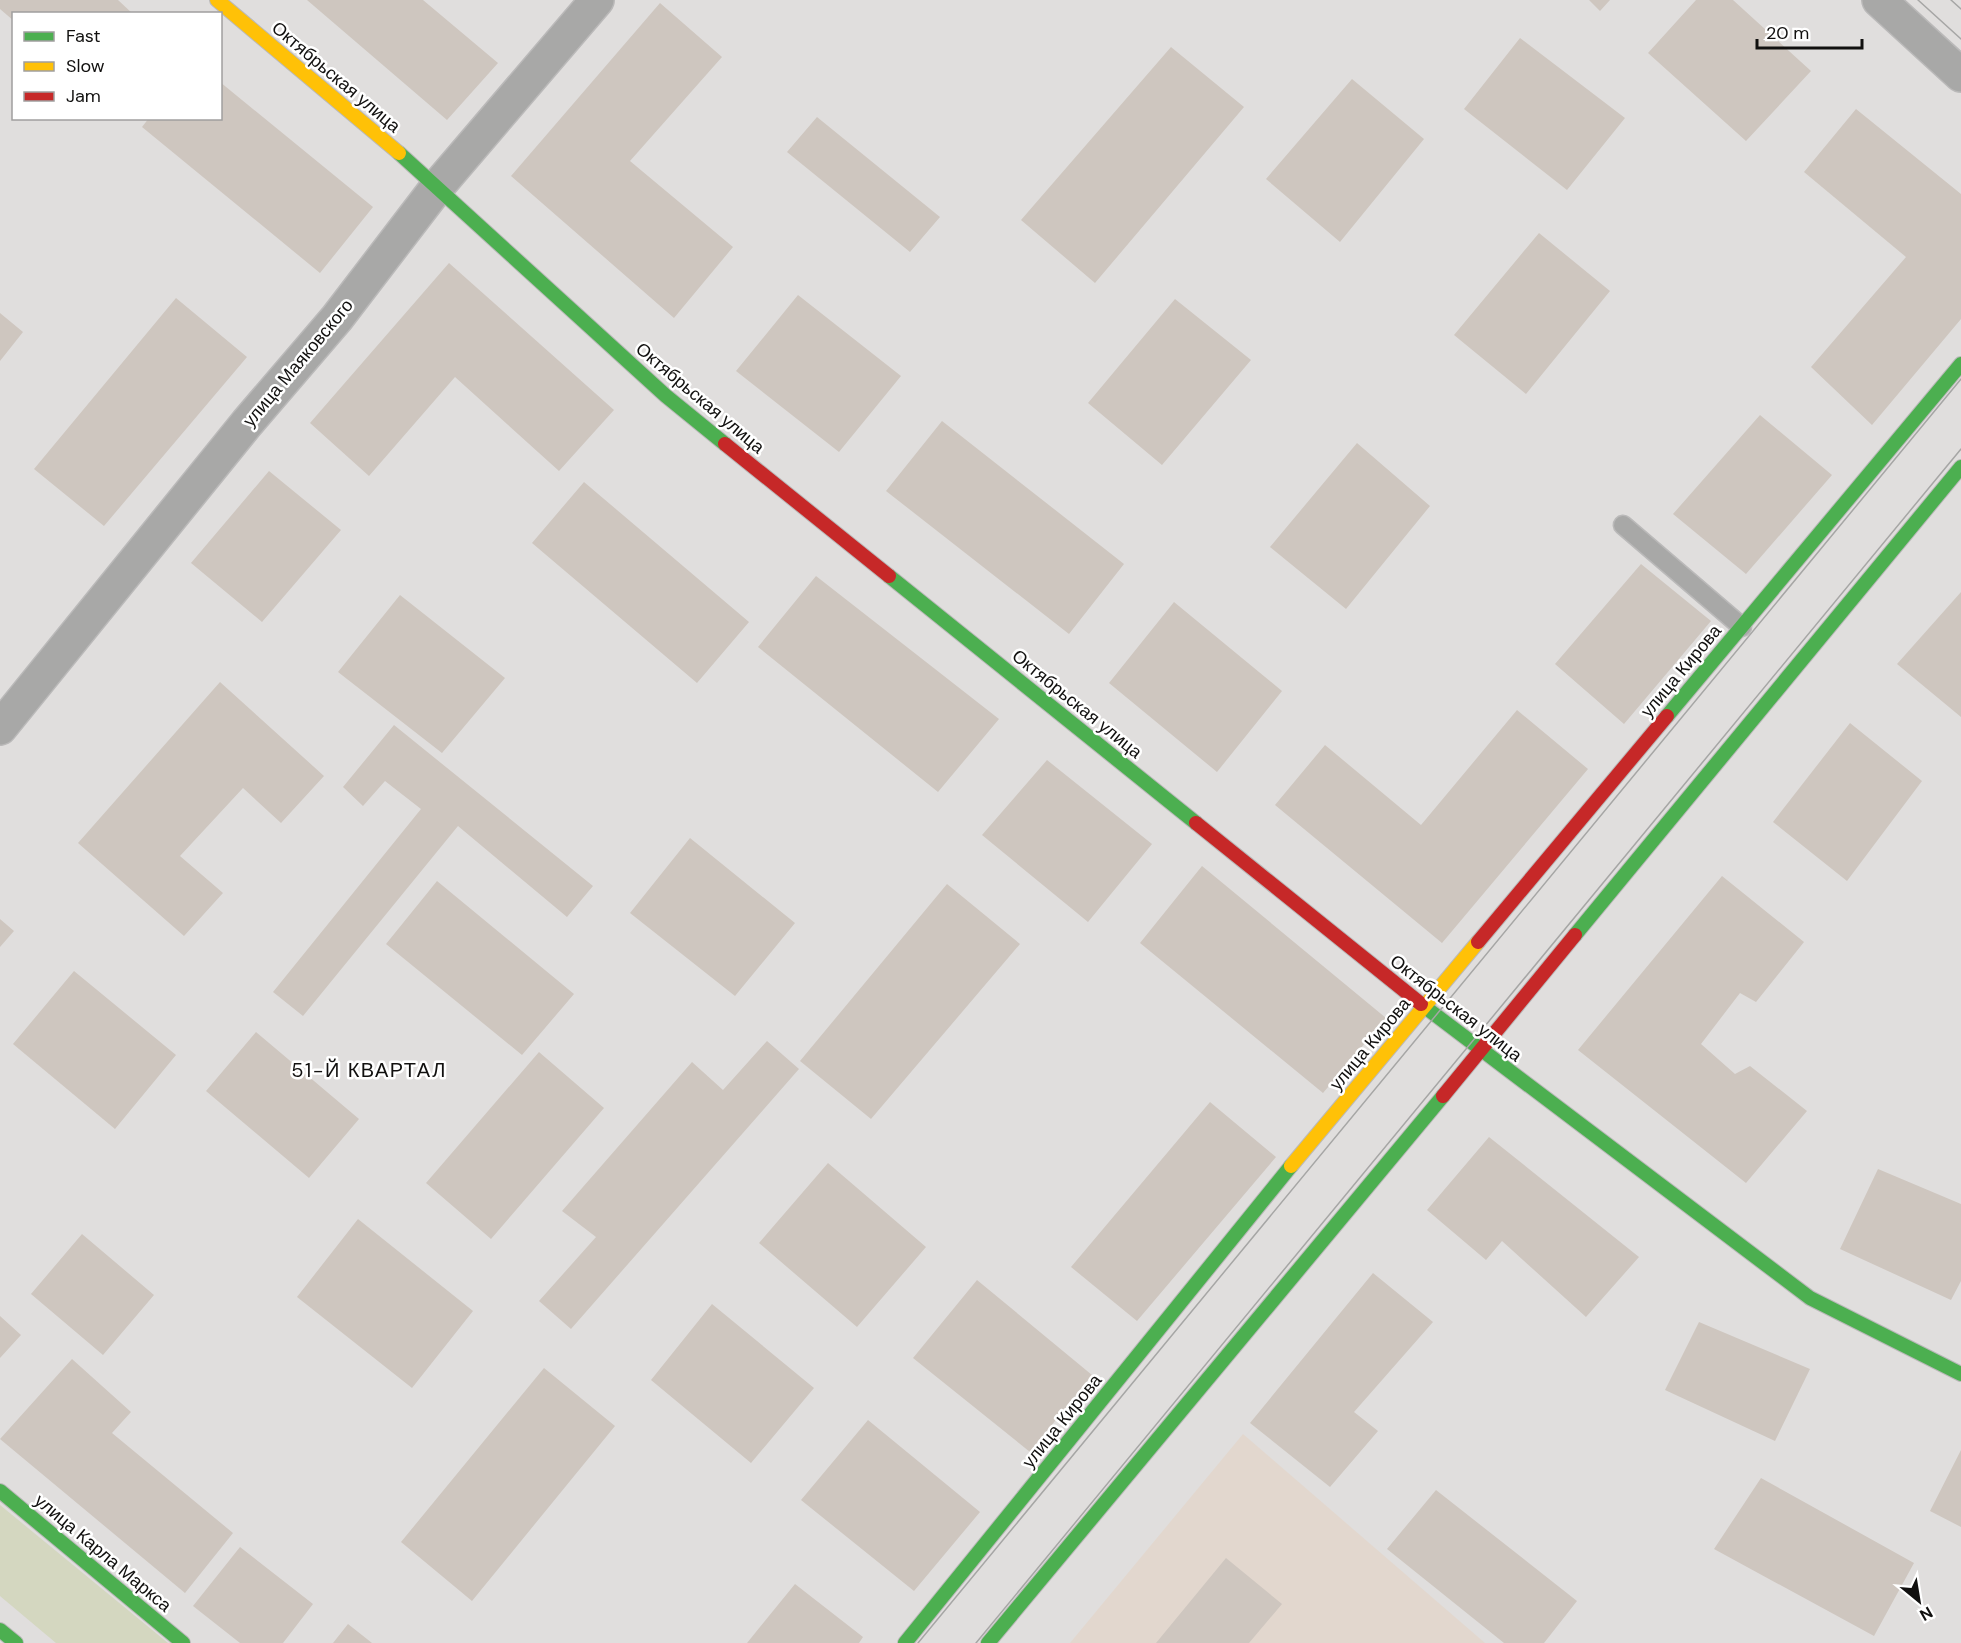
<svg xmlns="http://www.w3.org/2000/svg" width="1961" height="1643" font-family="'DM Sans',sans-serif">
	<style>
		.education { fill: #e2d7ce }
		.green { fill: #d4d7c0 }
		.building { fill: #cec6bf }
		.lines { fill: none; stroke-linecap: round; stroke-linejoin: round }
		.lane-casing { stroke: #bab9b9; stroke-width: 21 }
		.street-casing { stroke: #bab9b9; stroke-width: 36 }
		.fast-casing { stroke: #bab9b9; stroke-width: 16 }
		.slow-casing { stroke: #bab9b9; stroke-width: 16 }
		.jam-casing { stroke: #bab9b9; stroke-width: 16 }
		.lane { stroke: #a8a8a7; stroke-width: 18 }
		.street { stroke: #a8a8a7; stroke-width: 33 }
		.fast { stroke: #4caf50; stroke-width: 14 }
		.slow { stroke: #ffc107; stroke-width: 14 }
		.jam { stroke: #c62828; stroke-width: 14 }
		.tram { stroke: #a6a6a5; stroke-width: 1.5 }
		.labels { text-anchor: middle; stroke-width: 5; stroke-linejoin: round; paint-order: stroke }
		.street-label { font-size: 18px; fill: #11100f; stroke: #fff }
		.neighbourhood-label { font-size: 20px; letter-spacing: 1.5px; fill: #11100f; stroke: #fff }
	</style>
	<rect width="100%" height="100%" fill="#e0dedd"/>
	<path class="education" d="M1243,1434L1485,1643H1070Z"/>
	<path class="green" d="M0,1505L168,1643H56L0,1596Z"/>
	<path class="building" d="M0,0H118L133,14H14V21L0,9Z
		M307,0H423L498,63L447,120Z
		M1589,0H1610L1600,11Z
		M1696,0H1733L1811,71L1746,141L1648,53Z
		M660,3L722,57L630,161L733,247L674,318L511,176Z
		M1520,38L1625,118L1567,190L1464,109Z
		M1171,47L1244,107L1095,283L1021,220Z
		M1352,79L1424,139L1340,242L1266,179Z
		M220,82L373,207L320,273L142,127L149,118H220Z
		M1856,109L1961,194V319L1872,425L1811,367L1906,257L1804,172Z
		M817,117L940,217L910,252L787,152Z
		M1539,233L1610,291L1526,394L1454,335Z
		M449,263L614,410L559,471L455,377L369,476L310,423Z
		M798,295L901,376L839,452L736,371Z
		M176,298L247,357L104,526L34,469Z
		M1175,299L1251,360L1162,465L1088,403Z
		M0,313L23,332L0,361Z
		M1760,415L1832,475L1746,574L1673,514Z
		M942,421L1124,564L1069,634L886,491Z
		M1357,443L1430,506L1346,609L1270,547Z
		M269,471L341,530L262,622L191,563Z
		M584,482L749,622L697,683L532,543Z
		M1641,564L1711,621L1624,724L1555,664Z
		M816,576L999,719L938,792L758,647Z
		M1961,592V717L1897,664Z
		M400,595L505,678L442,753L338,672Z
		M1174,602L1282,691L1217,772L1109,683Z
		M220,682L324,776L281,823L243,788L180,856L223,893L184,936L78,843Z
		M1517,710L1588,769L1442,943L1275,805L1325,745L1421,825Z
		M1850,723L1922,781L1847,881L1773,822Z
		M394,725L593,886L567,917L458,826L303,1016L273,992L421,809L385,781L363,806L343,787Z
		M1047,760L1152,844L1088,922L982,835Z
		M690,838L795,923L735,996L630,913Z
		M1202,866L1386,1018L1323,1093L1140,943Z
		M1722,876L1804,942L1756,1002L1740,993L1701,1044L1735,1074L1750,1066L1807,1111L1746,1183L1578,1050Z
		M437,881L574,994L522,1055L386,944Z
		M947,884L1020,944L871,1119L800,1061Z
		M0,919L14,931L0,947Z
		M74,971L176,1055L115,1129L13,1044Z
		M256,1032L359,1119L309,1178L206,1091Z
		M767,1041L799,1069L571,1329L539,1301L596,1237L562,1211L692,1062L723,1090Z
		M539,1052L604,1108L491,1239L426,1183Z
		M1210,1102L1276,1157L1137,1321L1071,1267Z
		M1489,1137L1639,1257L1586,1317L1502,1241L1486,1260L1427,1210Z
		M828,1163L926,1247L857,1327L759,1243Z
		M1878,1169L1961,1204V1281L1951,1300L1840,1249Z
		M358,1219L473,1311L412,1388L297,1297Z
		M82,1234L154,1295L103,1355L31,1294Z
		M1373,1273L1433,1322L1354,1412L1378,1431L1330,1487L1250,1423Z
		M977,1280L1092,1375L1030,1452L913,1358Z
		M712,1304L814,1388L751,1463L651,1380Z
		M0,1316L21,1335L0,1358Z
		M1699,1322L1810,1369L1775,1441L1665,1390Z
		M72,1359L131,1412L112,1433L233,1533L185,1593L0,1439Z
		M544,1368L615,1426L472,1601L401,1542Z
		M868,1420L980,1512L914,1591L801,1500Z
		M1961,1450V1527L1930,1511Z
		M1761,1478L1914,1563L1874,1636L1714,1549Z
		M1436,1490L1577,1601L1544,1643H1504L1387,1549Z
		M240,1547L313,1604L283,1643H240L193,1606Z
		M1226,1558L1282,1604L1249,1643H1156Z
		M795,1584L863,1637L859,1643H747Z
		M348,1624L372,1643H333Z"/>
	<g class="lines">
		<defs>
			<path id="lane" d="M1623,525L1742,627"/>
			<path id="street" d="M1879,0L1961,75
				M0,728L247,423L337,318L438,186L597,0"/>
			<path id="fast" d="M399,153L666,396L725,444
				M889,576L1196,823
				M1667,716L1961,364
				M1575,935L1961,467
				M1421,1004L1810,1298L1961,1374
				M0,1491L183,1643
				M0,1630L16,1643
				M905,1643L1291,1166
				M988,1643L1443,1096"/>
			<path id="slow" d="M217,0L399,153
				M1291,1166L1478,942"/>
			<path id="jam" d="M725,444L889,576
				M1196,823L1421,1004
				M1478,942L1667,716
				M1443,1096L1575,935"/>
		</defs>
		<use href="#lane" class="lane-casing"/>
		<use href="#street" class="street-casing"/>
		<use href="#fast" class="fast-casing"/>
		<use href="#slow" class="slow-casing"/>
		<use href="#jam" class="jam-casing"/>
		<use href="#lane" class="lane"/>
		<use href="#street" class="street"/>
		<use href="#fast" class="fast"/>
		<use href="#slow" class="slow"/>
		<use href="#jam" class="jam"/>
		<path class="tram" d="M1918,0L1961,39
			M1951,0L1961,9
			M918,1643L1961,379
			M976,1643L1961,449"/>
	</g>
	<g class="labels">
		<g class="street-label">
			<text transform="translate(336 77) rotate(40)" y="6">Октябрьская улица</text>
			<text transform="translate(298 363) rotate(-50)" y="6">улица Маяковского</text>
			<text transform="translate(700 398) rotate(40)" y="6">Октябрьская улица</text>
			<text transform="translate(1681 671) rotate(-50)" y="6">улица Кирова</text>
			<text transform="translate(1077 704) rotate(39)" y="6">Октябрьская улица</text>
			<text transform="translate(1456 1008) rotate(38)" y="6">Октябрьская улица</text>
			<text transform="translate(1370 1044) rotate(-50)" y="6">улица Кирова</text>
			<text transform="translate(1062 1421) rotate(-51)" y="6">улица Кирова</text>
			<text transform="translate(103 1553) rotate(40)" y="6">улица Карла Маркса</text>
		</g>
		<g class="neighbourhood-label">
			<text x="369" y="1077">51-Й КВАРТАЛ</text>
		</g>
	</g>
	<rect x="12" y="12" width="210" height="108" fill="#ffffff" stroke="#a09f9f" stroke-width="1.5"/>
	<rect x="24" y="32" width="30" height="9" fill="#4caf50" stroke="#a09f9f" stroke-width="1.5"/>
	<text x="66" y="42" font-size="18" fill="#11100f">Fast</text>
	<rect x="24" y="62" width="30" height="9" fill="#ffc107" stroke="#a09f9f" stroke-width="1.5"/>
	<text x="66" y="72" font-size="18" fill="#11100f">Slow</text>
	<rect x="24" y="92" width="30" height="9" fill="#c62828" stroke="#a09f9f" stroke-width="1.5"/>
	<text x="66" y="102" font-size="18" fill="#11100f">Jam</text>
	<g transform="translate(1919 1601) rotate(150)" stroke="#ffffff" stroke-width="4.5" paint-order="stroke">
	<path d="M0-4.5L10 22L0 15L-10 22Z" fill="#11100f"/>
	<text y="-9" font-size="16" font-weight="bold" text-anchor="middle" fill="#11100f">N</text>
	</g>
	<path d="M1757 39v9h105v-9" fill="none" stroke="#11100f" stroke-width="3"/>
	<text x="1766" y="39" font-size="18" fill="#11100f" stroke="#ffffff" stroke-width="4.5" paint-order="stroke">20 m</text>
</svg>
